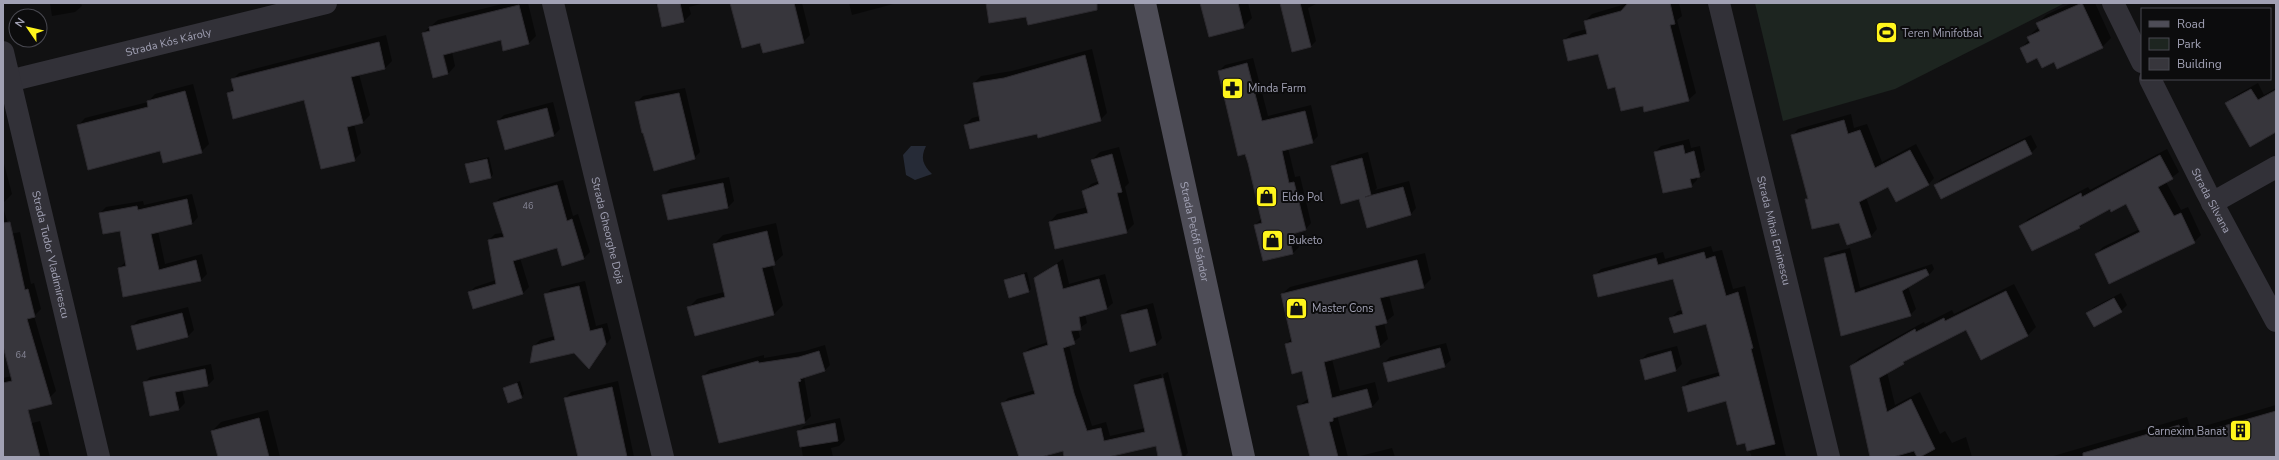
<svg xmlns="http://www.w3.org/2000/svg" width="2279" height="460" font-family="'Nunito Sans',sans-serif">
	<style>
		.green { fill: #1d2520 }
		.water { fill: #262b37 }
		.shadow { fill: #0007; fill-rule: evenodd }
		.building { fill: #37363c; stroke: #2c2a2f }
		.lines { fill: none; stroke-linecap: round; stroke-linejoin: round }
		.minor { stroke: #323138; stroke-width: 22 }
		.tertiary { stroke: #323138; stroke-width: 22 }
		.primary { stroke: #4e4d57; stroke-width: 22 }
		.labels { text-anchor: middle; stroke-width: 4; stroke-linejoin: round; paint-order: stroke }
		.number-label { font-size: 9px; fill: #868696 }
		.poi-label { font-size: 11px; fill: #a1a1b4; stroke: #0c0c0d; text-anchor: start }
		.street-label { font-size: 11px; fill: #a1a1b4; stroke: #0c0c0d }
	</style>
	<rect width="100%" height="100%" fill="#111112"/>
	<path class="green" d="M1755,3H2065L1895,89L1783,121Z"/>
	<path class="water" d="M911,146H926C920,158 923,165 932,174L915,180L906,175L903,155Z"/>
	<path class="shadow" d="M50,3H81L82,6L75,12L52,16Z
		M506,3H528L536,36L528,44L502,39L452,52L455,66L448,74L423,33L438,20ZM441,50H443L448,70H446Z
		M656,3H705L689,7L691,14L684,21L663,26Z
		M776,3H802L810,35L803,42Z
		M849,3H897L852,15Z
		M1201,3H1248L1252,18L1243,27Z
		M1281,3H1318L1308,8L1316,41L1311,46L1293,51Z
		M1629,3H1679L1682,16L1677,20L1696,93L1688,100L1643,105L1615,86L1599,52L1564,40L1572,33L1587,29L1585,21L1592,14Z
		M2072,3H2095L2111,38L2102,47L2054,61L2038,57L2021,48L2029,40L2028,37L2039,27L2038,23L2046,15Z
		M386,35L392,61L385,68L359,74L370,115L363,122L354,124L361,153L354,160L305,99L228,94L234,87L232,80L239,73Z
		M1092,49L1107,113L1100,120L965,125L972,118L980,116L974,83L981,76L1012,71Z
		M1253,58L1268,116L1311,105L1318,136L1312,142L1288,148L1295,177L1300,176L1311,223L1305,230L1295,232L1299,247L1293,253L1255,225L1262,218L1249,163L1219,71L1225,65Z
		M2258,83L2264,95L2276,88V131L2227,104L2233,97Z
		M193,84L209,144L201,152L160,150L78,126L85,118L148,102L155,94Z
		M685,88L700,152L694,158L637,102L643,96Z
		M553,102L560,129L554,135L498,121L504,115Z
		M1851,114L1854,128L1867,124L1882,162L1916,144L1934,178L1928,185H1889L1866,197L1877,229L1871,236L1848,244L1840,221L1806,200L1809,197L1792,136L1798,129Z
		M2031,135L2037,147L2031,153L1935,185L1941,179Z
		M1689,139L1691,148L1700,146L1705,170L1697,176V180L1691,186L1655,152L1661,146Z
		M1119,147L1129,183L1125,187L1134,224L1126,232L1050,222L1057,214L1088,207L1084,192L1091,184L1099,181L1092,160L1100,152Z
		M2167,149L2179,172L2166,182L2181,210L2188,207L2201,235L2194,242L2096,254L2103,247L2140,229L2127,203L2110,208L2087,220L2080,227L2033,249L2021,227L2028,219L2088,187L2090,190Z
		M1368,152L1377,188L1375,190L1409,181L1416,208L1410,215L1360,197L1332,167L1338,161Z
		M489,157L493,174L491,177L466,165L469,162Z
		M3,160L12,194L3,203Z
		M729,177L734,201L728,207L668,219L664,195L670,189Z
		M563,180L573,216L578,214L590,252L584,258L563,264L558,247L520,258L529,287L523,293H469L475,287L496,280L489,240L495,234L503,233L494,204L500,198Z
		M192,194L198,217L192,224L158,231L165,264L202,254L207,274L201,280L119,268L127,261L121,230L100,213L106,207L143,201L144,205Z
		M3,207L11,234L20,232L31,284L34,283L41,309L34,316L56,391L50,397L3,406V378L12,376L3,345Z
		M776,223L783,255L772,265L783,305L774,314L688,308L697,299L724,292L714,244L723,235Z
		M1711,246L1713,252L1722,250L1733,289L1745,286L1786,457H1752L1727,400L1683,387L1690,380L1720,372L1706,323L1671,318L1678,311L1682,310L1674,278L1594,276L1601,269L1663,252L1665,259Z
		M1850,248L1860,288L1932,264L1934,269L1929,275L1908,287L1916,309L1910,315L1842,334L1825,259L1831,253Z
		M1425,253L1431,279L1423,287L1389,295L1394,315L1384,323L1388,339L1380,346L1332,359L1340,391L1375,382L1379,399L1372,407L1337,415L1348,457H1311L1299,406L1309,398L1303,370L1286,344L1292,338L1282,294L1290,287Z
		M1063,259L1069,284L1105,274L1113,303L1107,308L1085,314L1087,323L1078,329L1080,337L1069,345L1079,386L1092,426L1106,422L1110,436L1145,428L1135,385L1141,379L1161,374L1181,456H1183L1163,374L1168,372L1188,453L1184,457H1159L1157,445L1101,457H1092L1089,443L1052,453L1048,457H1020L1002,404L1008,398L1035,390L1024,353L1030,348L1048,342L1035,278Z
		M1027,272L1031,289L1028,292L1005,281L1008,278Z
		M585,281L596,326L607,323L611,338L589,368L574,352L534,346L540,340L555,336L545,295L551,289Z
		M2014,284L2036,327L2028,335L1981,358L1966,328L1910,357L1903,363L1887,372L1895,405L1920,392L1940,434L1945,431L1952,443L1966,437L1972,457H1871L1851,366L1859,358L1924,322L1925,324L1952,310L1954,314Z
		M2121,293L2127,305L2121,311L2088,313L2094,307Z
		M1153,303L1162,338L1156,344L1122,316L1128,310Z
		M188,307L194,330L188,336L138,349L132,326L138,320Z
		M1446,343L1451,360L1444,366L1384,363L1390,357Z
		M825,345L830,365L824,371L804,377L811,416L805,422L703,376L709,370L764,355V358L805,351Z
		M1677,346L1682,364L1676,370L1641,360L1647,354Z
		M211,364L214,379L208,385L182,390L185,403L179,409L144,383L150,377Z
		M520,381L524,394L521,397L504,388Z
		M618,381L634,457H576L578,452L565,398L571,392Z
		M2276,405V457H2050L2187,417L2191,430Z
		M268,410L280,457H219L212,431L221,422Z
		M840,418L845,440L839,446L831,448L833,457H803L799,431L804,426Z
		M40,421L50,457H3V431Z
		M1392,448L1395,457H1356Z"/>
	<path class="building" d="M657,3H680L684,22L662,27Z
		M730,3H794L804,43L763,53L760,43L742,48Z
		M986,3H1097V10L1028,25L1026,17L989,23Z
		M1200,3H1238L1244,28L1209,37Z
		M1280,3H1300L1311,47L1292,52Z
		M1628,3H1670L1675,24L1670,25L1689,101L1644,112L1643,106L1621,111L1615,87L1608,89L1598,54L1568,61L1563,40L1587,34L1584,21L1621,11Z
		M2082,3L2103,48L2057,69L2054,62L2042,68L2037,58L2027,63L2020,48L2030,43L2027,37L2040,31L2036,23Z
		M519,5L529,44L503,51L501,40L443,55L448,74L433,78L422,33L430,31L429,27Z
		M379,42L385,69L351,77L363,123L347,127L355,161L321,169L304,100L233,119L227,93L234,91L231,79Z
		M1085,55L1101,121L1038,138L1037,134L970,149L964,125L980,121L973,83L1004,78Z
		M1247,63L1262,121L1305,111L1313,143L1282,151L1289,183L1294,182L1306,230L1289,235L1293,254L1263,261L1254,225L1262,223L1248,163L1245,154L1238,156L1218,71Z
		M2251,89L2258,100L2276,90V132L2250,147L2225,103Z
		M185,91L202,153L163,163L160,151L88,170L77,125L148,107L147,101Z
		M679,93L695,159L654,171L643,133H642L635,102Z
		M547,108L554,136L505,150L497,121Z
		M1844,120L1848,134L1860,130L1875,168L1910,150L1929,185L1896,202L1888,187L1859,202L1871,237L1847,245L1839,223L1812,229L1805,199H1808L1791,135Z
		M2025,140L2032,154L1941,199L1934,185Z
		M1683,145L1685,154L1694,151L1700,177L1690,179L1692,187L1663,193L1654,152Z
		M1112,154L1122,192L1117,193L1127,233L1055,249L1049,222L1088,213L1082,191L1099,184L1091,160Z
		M2160,155L2173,179L2158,187L2174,216L2181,213L2195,243L2109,284L2095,254L2140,232L2126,204L2111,212L2110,209L2079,226L2080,228L2032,251L2019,226L2081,193L2082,197Z
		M1362,158L1371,195L1365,197L1403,187L1411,215L1367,228L1359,199L1341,204L1331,166Z
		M487,159L491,178L470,183L465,164Z
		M723,183L728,208L668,220L662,195Z
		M557,185L567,221L572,219L584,259L562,266L557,248L513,261L523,294L473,309L468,292L496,284L488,240L504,237L493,203Z
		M187,199L192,224L151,234L159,270L196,260L201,281L123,297L118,268L126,266L120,231L103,234L99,213L137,206L138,210Z
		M10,222L25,290L28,289L35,317L27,319L52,404L28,410L40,457H3V383L12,381L3,346V223Z
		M767,231L775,265L762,268L774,315L695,336L687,307L725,297L713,244Z
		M1704,252L1706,259L1715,256L1726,296L1738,292L1753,348L1751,349L1775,444L1747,451L1745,443L1737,445L1726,401L1688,412L1682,387L1720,376L1706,324L1674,333L1669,318L1683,314L1673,279L1598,297L1593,275L1656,258L1658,265Z
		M1845,253L1855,293L1926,269L1929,275L1902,291L1911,316L1841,336L1824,258Z
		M1417,260L1424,288L1380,298L1387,323L1375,326L1380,347L1324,362L1332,398L1367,389L1372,407L1333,418V421L1329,422L1338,457H1310L1297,406L1309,403L1302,371L1292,374L1285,344L1292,342L1281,294Z
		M1057,264L1063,289L1099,279L1107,309L1079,317L1081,330L1071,331L1075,344L1063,348L1074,393L1087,431L1101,428L1104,441L1145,432L1134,385L1163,378L1182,457H1158L1156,446L1108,457H1064L1063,451L1041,457H1019L1001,403L1035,394L1023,353L1048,345L1034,278Z
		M1024,274L1029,292L1009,298L1004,280Z
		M579,286L590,331L602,328L606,344L589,369L574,353L530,363L533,346L555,340L544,294Z
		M2006,291L2028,336L1981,360L1966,330L1903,362L1904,364L1879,378L1887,412L1911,399L1935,449L1920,457H1917L1914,451L1893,457H1870L1850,366L1915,329L1916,332L1944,318L1945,321Z
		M2114,298L2122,312L2094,327L2086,313Z
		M1147,309L1156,345L1130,352L1121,315Z
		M182,313L188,337L137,350L131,326Z
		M1440,348L1445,367L1388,382L1383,363Z
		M819,351L825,371L800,379L801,381L798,382L805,423L719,443L702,376L758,361L759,363L799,357Z
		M1671,351L1676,371L1645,380L1640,360Z
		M205,369L208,386L175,392L179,410L150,416L143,382Z
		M517,383L522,398L508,403L503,388Z
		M612,387L627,457H578L564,398Z
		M2276,411V457H2083V453L2179,425L2182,438Z
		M259,418L269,457H218L211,431Z
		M835,423L838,441L800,447L797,431Z"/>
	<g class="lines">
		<g class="minor">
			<path id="s1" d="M553,3L663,457"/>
			<path d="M2113,3L2142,62"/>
			<path id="s2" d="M2150,79L2206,191L2276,321"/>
			<path id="s3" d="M9,81L326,3"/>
			<path d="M2212,203L2276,167"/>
		</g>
		<g class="tertiary">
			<path id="s4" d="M1719,3L1829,457"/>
			<path id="s5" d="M3,52L99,457"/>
		</g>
		<path class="primary" id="s6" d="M1145,3L1244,457"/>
	</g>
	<defs>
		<symbol id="stadium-square" viewBox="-11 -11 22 22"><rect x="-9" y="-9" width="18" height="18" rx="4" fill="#fff51c" stroke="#0c0c0d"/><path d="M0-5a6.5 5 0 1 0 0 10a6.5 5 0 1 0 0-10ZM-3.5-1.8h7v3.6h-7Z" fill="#111"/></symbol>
		<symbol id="pharmacy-square" viewBox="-11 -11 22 22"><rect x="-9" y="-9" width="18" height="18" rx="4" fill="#fff51c" stroke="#0c0c0d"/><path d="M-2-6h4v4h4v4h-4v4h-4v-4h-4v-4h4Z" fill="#111"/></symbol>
		<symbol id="shop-square" viewBox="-11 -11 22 22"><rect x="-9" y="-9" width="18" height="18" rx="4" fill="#fff51c" stroke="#0c0c0d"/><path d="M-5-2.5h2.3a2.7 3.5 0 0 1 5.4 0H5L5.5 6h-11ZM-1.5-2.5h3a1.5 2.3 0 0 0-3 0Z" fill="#111"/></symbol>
		<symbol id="building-square" viewBox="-11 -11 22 22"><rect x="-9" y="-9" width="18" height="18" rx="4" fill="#fff51c" stroke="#0c0c0d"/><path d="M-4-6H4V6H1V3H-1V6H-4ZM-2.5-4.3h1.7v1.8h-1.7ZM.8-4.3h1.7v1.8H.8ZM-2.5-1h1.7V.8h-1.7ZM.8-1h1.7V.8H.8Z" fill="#111"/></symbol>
	</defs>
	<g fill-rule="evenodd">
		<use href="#stadium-square" x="1874" y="20" width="25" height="25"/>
		<use href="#pharmacy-square" x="1220" y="76" width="25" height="25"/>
		<use href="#shop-square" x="1254" y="184" width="25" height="25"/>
		<use href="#shop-square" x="1260" y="228" width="25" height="25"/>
		<use href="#shop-square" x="1284" y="296" width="25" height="25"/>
		<use href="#building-square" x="2228" y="418" width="25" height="25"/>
	</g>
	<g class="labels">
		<g class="number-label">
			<text x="528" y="209">46</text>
			<text x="21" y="358">64</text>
		</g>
		<g class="poi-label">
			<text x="1902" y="37">Teren Minifotbal</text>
			<text x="1248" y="92">Minda Farm</text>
			<text x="1282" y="201">Eldo Pol</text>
			<text x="1288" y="244">Buketo</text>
			<text x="1312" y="312">Master Cons</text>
			<text x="2226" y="435" text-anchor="end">Carnexim Banat</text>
		</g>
		<g class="street-label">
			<text dy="4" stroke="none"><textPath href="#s3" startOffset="164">Strada Kós Károly</textPath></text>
			<text dy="4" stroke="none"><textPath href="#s2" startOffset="136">Strada Silvana</textPath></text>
			<text dy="4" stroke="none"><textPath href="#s1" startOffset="234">Strada Gheorghe Doja</textPath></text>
			<text dy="4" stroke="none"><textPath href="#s4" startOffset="234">Strada Mihai Eminescu</textPath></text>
			<text dy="4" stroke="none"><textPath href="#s6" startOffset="234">Strada Petőfi Sándor</textPath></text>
			<text dy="4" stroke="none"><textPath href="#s5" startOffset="208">Strada Tudor Vladimirescu</textPath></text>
		</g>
	</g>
	<rect width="2279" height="460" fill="none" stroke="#a1a1b4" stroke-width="8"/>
	<rect x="2141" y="8" width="130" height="72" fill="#0c0c0d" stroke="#484850"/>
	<rect x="2149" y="21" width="20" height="6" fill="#4e4d57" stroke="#484850"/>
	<text x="2177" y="28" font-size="12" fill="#a1a1b4">Road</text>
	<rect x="2149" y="38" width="20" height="12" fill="#1d2520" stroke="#484850"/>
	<text x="2177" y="48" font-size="12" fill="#a1a1b4">Park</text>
	<rect x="2149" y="58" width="20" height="12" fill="#37363c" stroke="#484850"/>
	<text x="2177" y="68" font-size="12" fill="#a1a1b4">Building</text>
	<g transform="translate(28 28) rotate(304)"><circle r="19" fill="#0c0c0d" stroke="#484850"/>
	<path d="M0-3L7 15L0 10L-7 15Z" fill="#fff51c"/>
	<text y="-6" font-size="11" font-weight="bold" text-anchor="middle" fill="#a1a1b4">N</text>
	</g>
</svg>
